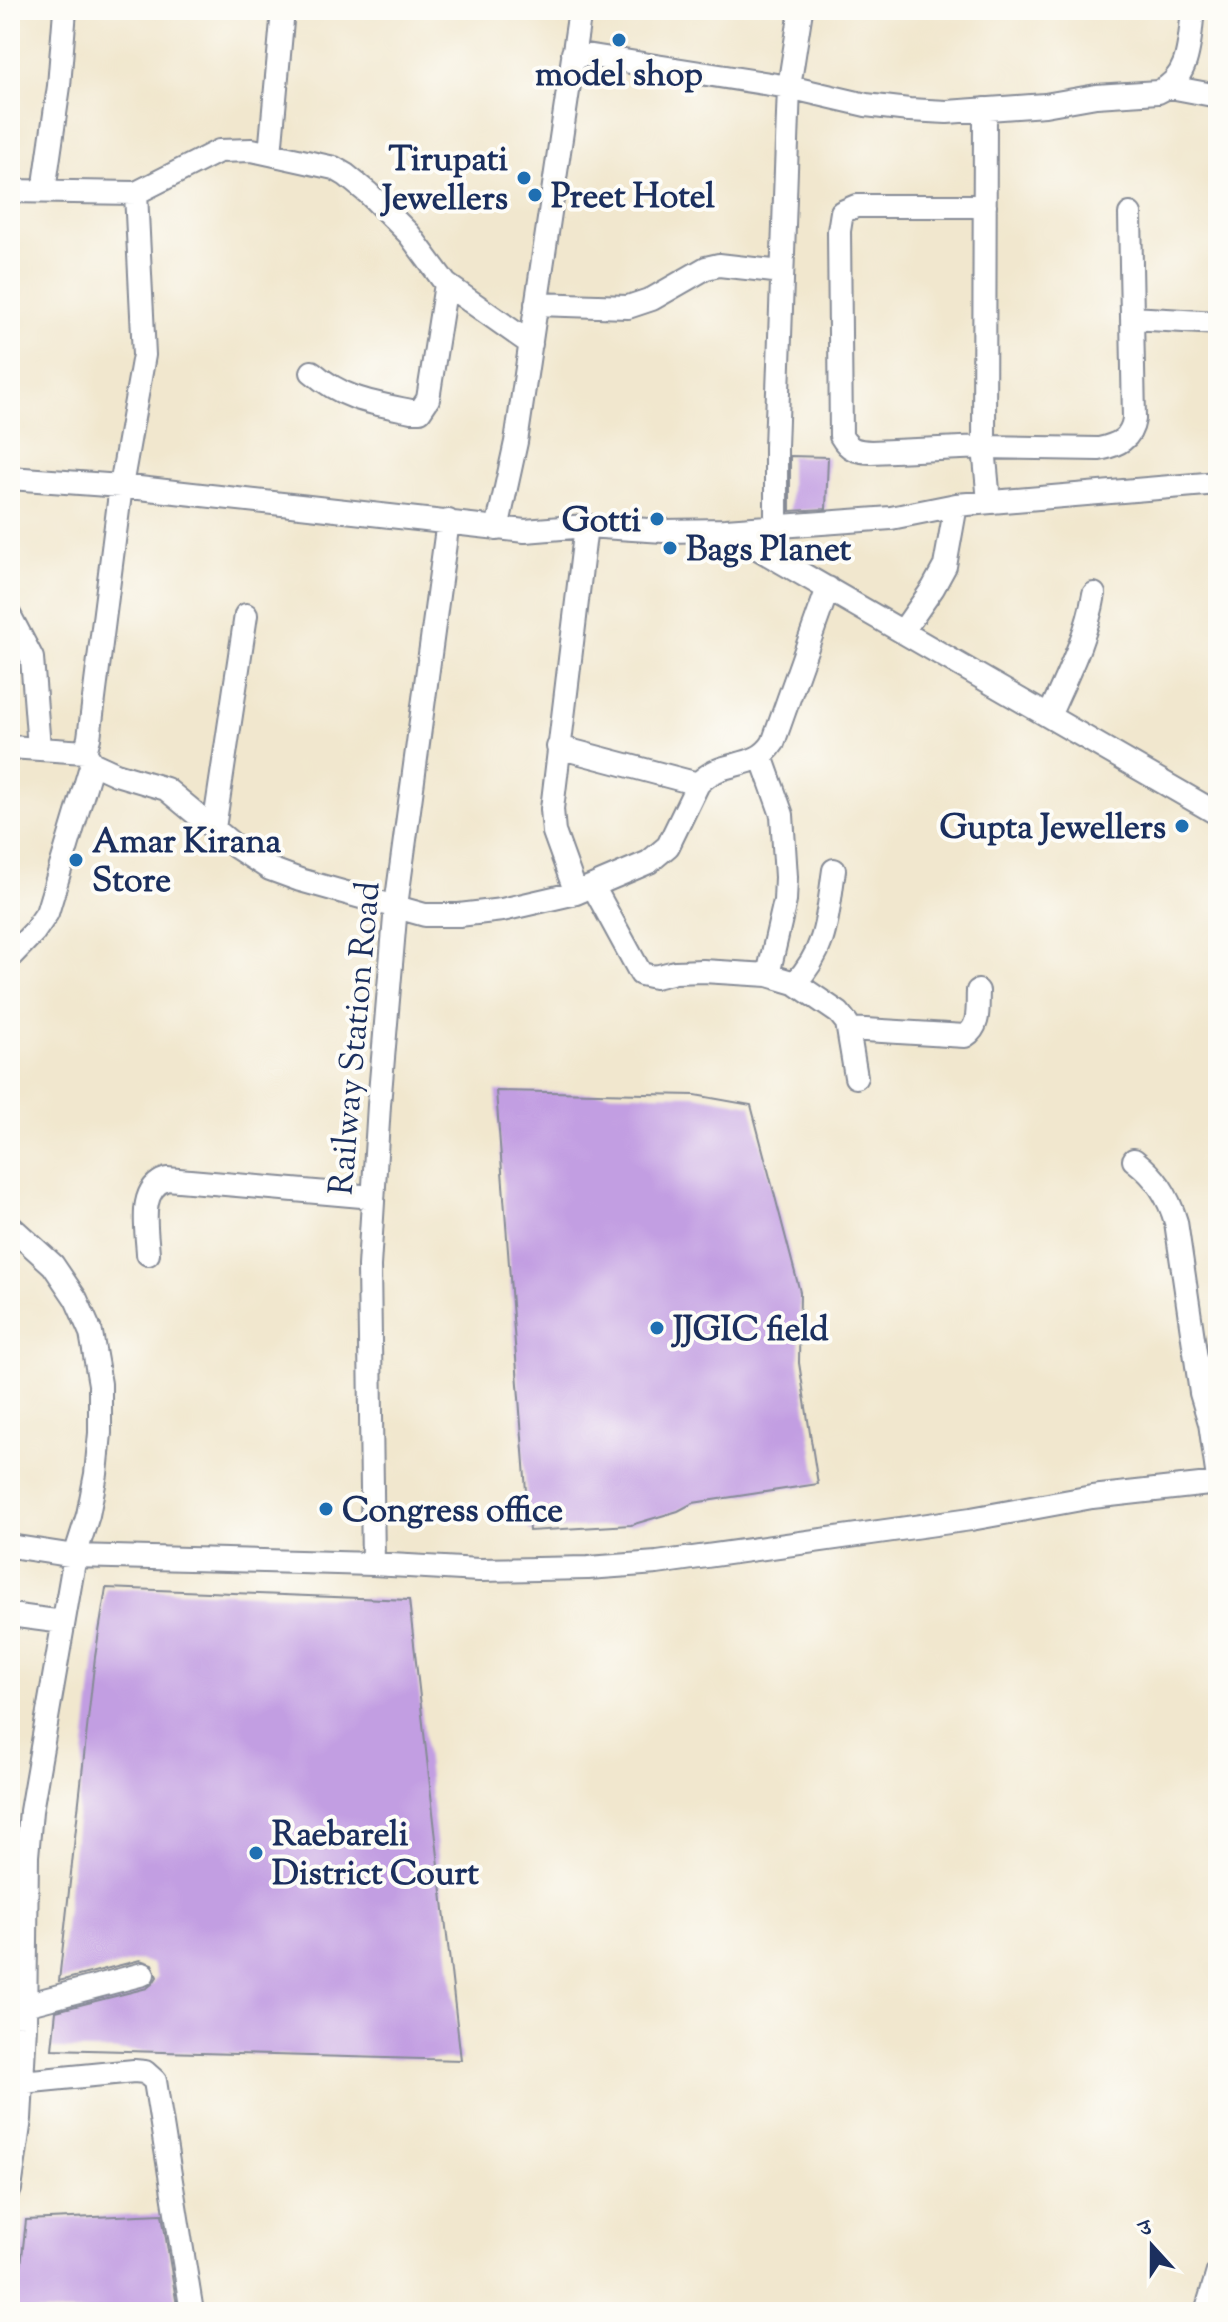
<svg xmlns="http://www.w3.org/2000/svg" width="1228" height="2322" font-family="'Sorts Mill Goudy','Noto Serif Devanagari',serif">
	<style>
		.building { fill: #c29ee2 }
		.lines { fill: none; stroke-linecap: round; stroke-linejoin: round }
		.minor-casing { stroke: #868b96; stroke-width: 26 }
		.minor { stroke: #fff; stroke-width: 22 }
		.poi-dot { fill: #1f6fb2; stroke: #fdfcf7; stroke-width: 3 }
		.labels { text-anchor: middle; stroke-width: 8; stroke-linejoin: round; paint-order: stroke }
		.poi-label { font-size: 34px; font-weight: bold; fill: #1b2f5e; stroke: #fdfcf7; text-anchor: start }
		.street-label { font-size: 34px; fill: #1b2f5e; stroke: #fdfcf7 }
	</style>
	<rect width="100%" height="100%" fill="#fdfcf7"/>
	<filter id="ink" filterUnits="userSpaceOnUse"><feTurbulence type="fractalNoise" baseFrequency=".0125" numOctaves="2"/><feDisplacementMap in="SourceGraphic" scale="16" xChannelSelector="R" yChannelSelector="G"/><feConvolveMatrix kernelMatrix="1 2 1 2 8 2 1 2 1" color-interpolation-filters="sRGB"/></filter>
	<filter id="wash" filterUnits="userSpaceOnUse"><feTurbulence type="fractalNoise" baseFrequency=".006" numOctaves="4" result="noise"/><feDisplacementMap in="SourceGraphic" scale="32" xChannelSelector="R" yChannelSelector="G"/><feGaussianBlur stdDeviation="1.8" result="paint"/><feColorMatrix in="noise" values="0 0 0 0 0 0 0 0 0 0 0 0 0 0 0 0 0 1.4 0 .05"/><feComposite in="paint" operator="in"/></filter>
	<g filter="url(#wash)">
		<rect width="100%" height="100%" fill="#f1e7ce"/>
		<g id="blocks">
			<path class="building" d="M790,456L828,457L826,509L790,511Z
				M496,1091L695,1095L751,1105L800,1292L799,1363L818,1484L693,1503L678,1511L631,1525L529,1531Z
				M106,1588L409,1600L461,2060L52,2049L56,2011L147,1988L153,1983L157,1977L152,1964L140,1960L59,1981L95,1657Z
				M162,2214L178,2312H16L26,2220Z"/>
		</g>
	</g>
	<g filter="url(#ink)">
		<use href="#blocks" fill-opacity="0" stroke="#868b96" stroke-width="2"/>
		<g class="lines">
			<defs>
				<path id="minor" d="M573,53L789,87L866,105L909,110L947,112L1045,105L1096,96L1158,92C1191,78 1189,41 1193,10
					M1170,87L1218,96
					M985,109L984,447L989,502
					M270,154L283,10
					M10,191L136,193L219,151L252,150L334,168L346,175L368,193L409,234L446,284L531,344
					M44,191L59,86L65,10
					M985,206H856L842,212L839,231L841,436C849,450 856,451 871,452L984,447L1099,449C1118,445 1131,439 1134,419L1130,214
					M536,304L628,307L652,299L706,268L719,265L782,272
					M1132,318L1218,323
					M312,372C343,399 372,403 411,411H420L428,399L446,284
					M10,478L121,486L525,531L586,526L664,531L726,530L1218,814
					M497,529L516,442L580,10
					M726,530L891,518L956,505L1218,483
					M776,559V447L789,87L801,10
					M10,616L32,658L39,748
					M903,631L933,588L945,566L956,505
					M1049,716C1066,677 1087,637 1094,594
					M10,747L85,752L89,738L121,486L144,355L136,193
					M558,747L698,784
					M85,752L92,763L116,774L166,789L236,847L270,869L300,880L425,915H459L502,910L576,893L649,862L668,846L698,784C723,757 754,772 773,743L828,588
					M761,756L782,815L786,877L785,901L768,975
					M214,828L246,615
					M593,886L641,974L655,977L675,972L703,971L768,975L795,983L839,1013L847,1023L856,1077
					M576,893L554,832L552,809L586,526
					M10,957L34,932L47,913L92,763
					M795,983C828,948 827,916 834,870
					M849,1029L965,1036C981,1026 977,1007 978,991
					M1134,1160C1156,1177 1168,1195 1176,1222L1201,1393L1210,1423L1218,1479
					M10,1226L53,1265L76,1299L91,1333L100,1384V1433L96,1474L88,1515L75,1556L31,1811L27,1856L25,2026L20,2119L10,2189
					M148,1254C147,1230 137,1188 167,1179L373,1197
					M10,1546L75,1556L373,1564L479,1570L588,1568L657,1563L971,1519L1092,1497L1218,1483
					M373,1564L369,1266L379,1105L396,906L448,521
					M10,1615L63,1622
					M25,2005L143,1974
					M22,2082L134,2071L145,2072L155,2081L192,2312
					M1206,2312L1218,2272"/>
			</defs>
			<use href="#minor" class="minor-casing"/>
			<use href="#minor" class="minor"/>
		</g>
	</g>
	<g class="poi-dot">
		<circle cx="619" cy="40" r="8"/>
		<circle cx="524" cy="178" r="8"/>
		<circle cx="535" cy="195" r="8"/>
		<circle cx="657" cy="519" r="8"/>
		<circle cx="670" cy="548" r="8"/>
		<circle cx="1182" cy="826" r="8"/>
		<circle cx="76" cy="860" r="8"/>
		<circle cx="657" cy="1328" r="8"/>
		<circle cx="326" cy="1509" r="8"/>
		<circle cx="256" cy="1853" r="8"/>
	</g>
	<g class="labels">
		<g class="poi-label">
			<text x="619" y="85" text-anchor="middle">model shop</text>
			<text x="508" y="170" text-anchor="end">Tirupati<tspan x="508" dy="39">Jewellers</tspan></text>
			<text x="551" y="207">Preet Hotel</text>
			<text x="641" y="531" text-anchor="end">Gotti</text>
			<text x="686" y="560">Bags Planet</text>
			<text x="1166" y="838" text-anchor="end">Gupta Jewellers</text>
			<text x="92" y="852">Amar Kirana<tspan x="92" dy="39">Store</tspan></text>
			<text x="673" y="1340">JJGIC field</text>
			<text x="342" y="1521">Congress office</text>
			<text x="272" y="1845">Raebareli<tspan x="272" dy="39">District Court</tspan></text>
		</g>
		<g class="street-label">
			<text transform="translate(353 1038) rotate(-85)" y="12">Railway Station Road</text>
		</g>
	</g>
	<rect width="1228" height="2322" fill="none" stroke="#fdfcf7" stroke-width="40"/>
	<g transform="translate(1152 2246) rotate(339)" stroke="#fdfcf7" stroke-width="6" paint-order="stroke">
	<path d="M0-6L14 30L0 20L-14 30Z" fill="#1b2f5e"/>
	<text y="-12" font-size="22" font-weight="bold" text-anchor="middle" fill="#1b2f5e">उ</text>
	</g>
</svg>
